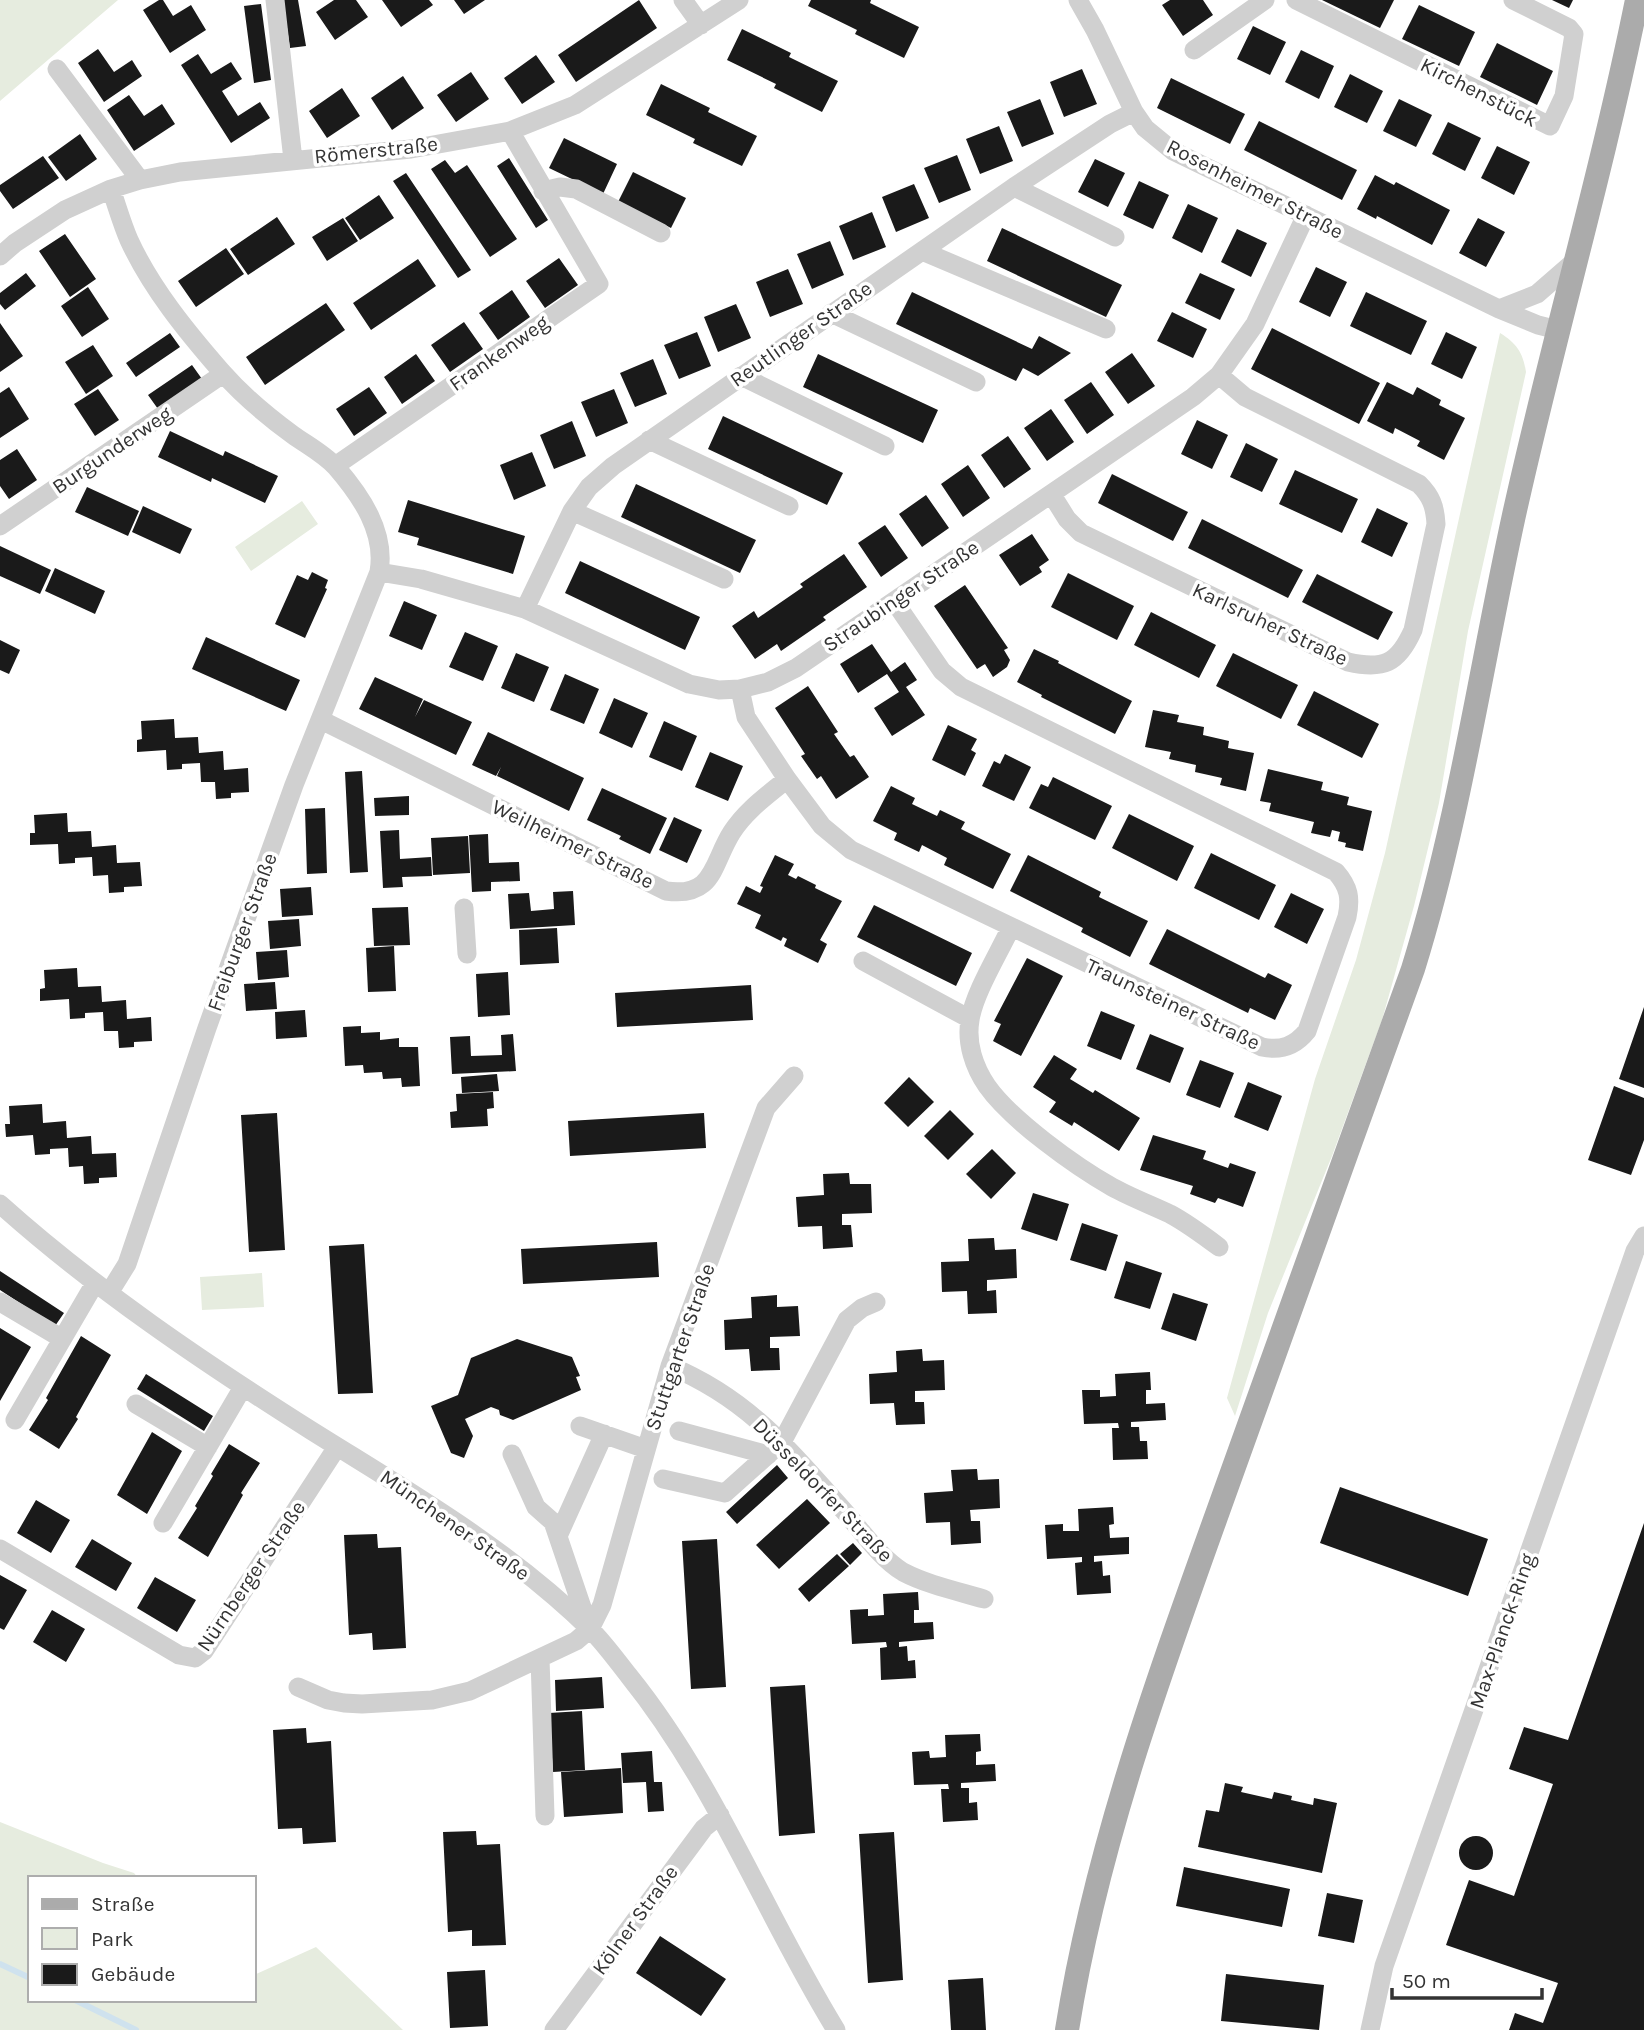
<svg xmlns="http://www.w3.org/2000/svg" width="1644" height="2030" font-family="Karla,sans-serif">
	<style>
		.green { fill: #e6ecdf }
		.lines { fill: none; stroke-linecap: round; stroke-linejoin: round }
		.stream { stroke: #cfe2ee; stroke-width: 6 }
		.building { fill: #1a1a1a }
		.minor { stroke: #d0d0d0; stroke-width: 19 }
		.major { stroke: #ababab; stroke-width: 24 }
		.labels { text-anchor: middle; stroke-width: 7; stroke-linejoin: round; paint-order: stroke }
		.street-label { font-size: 21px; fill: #333; stroke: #fff }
	</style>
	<rect width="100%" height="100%" fill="#fff"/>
	<path class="green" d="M0,0H118L0,101Z
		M1500,333C1516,343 1523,352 1526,372L1468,631L1439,803L1414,906L1382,1020L1332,1156L1268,1313L1235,1416L1227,1398L1315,1079L1356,960L1385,853Z
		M302,501L318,524L251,571L235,547Z
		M262,1273L264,1307L202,1310L200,1277Z
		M0,1822L103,1863L134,1873L138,1878H30V2000H254V1975L316,1947L403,2030H0Z"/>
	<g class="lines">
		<path class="stream" d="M0,1964L30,1978
			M75,2000L136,2030"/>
	</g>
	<path class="building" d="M159,0H163L173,16L191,5L206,30L170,53L143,10Z
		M283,0H298L306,46L290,48Z
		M356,0L368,17L335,40L316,12L334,0Z
		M382,0H429L433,5L401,27Z
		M454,0H485L464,14Z
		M639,0L657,28L576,82L558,55Z
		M811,0H871L870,3L919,27L904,58L855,34L857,30L808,6Z
		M1170,0H1203L1213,15L1183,36L1162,5Z
		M1322,0H1394L1380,28Z
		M1552,0H1573L1569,8Z
		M261,4L271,80L254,83L244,6Z
		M1419,5L1475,32L1459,66L1402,39Z
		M1253,26L1286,42L1270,75L1237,59Z
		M742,29L791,53L789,57L838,81L822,112L774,88L776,84L727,60Z
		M1497,43L1553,71L1537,105L1480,77Z
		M98,49L114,72L132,60L142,76L104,102L78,63Z
		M1301,50L1334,66L1319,99L1285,82Z
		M198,54L211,74L231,62L242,79L222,91L238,116L260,102L270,118L231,143L181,65Z
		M536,55L555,82L522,104L504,78Z
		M1082,69L1097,104L1064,117L1050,82Z
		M471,72L489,99L456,122L437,95Z
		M1350,74L1383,91L1367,123L1334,107Z
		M403,76L424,108L392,130L371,98Z
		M1171,78L1245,114L1230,144L1157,108Z
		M661,84L710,108L708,112L757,136L742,166L693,143L695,139L646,115Z
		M342,88L360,116L327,138L309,111Z
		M129,95L144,116L162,104L175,124L134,151L107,110Z
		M1040,99L1054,134L1022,147L1007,112Z
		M1399,99L1432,115L1416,147L1383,131Z
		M1259,121L1357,170L1342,200L1244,150Z
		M1448,122L1481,138L1465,171L1432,154Z
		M999,126L1013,161L980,174L966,139Z
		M80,134L97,159L66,181L48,157Z
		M564,138L617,164L603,194L549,168Z
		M1497,146L1530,162L1514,195L1481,178Z
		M957,155L971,190L939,203L924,168Z
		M43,156L59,178L13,209L0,191V185Z
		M509,158L548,220L536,228L497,166Z
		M1095,159L1125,173L1108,207L1078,192Z
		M445,160L455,173L467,165L517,239L490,257L431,169Z
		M633,172L686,198L671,228L618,202Z
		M406,173L471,270L458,278L393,181Z
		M1375,175L1394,185L1396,182L1450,210L1432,245L1377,216L1376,219L1357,209Z
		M1139,181L1169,195L1153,229L1123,215Z
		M914,184L929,218L896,232L882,197Z
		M379,195L394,218L360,240L345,218Z
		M1188,204L1218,218L1202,253L1172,238Z
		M872,212L886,247L853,260L839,226Z
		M277,217L295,244L248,275L230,249Z
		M343,218L358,241L327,261L312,237Z
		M1478,218L1505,232L1486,267L1459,253Z
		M1002,228L1122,285L1106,317L987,261Z
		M1237,229L1267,243L1251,277L1221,262Z
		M65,234L96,279L70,297L39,251Z
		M830,241L844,275L812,289L797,254Z
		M226,248L244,274L196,307L178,281Z
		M559,258L578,285L545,308L526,281Z
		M418,259L436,286L371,330L353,303Z
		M1316,267L1347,282L1330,317L1299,302Z
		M788,269L803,304L770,317L756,282Z
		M26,273L36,286L5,310L0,304V293Z
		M1200,273L1235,289L1220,320L1185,303Z
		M88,287L109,319L82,337L61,306Z
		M512,290L530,317L498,340L479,313Z
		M912,292L1032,349L1039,336L1071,353L1038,376L1023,368L1016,381L896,324Z
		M1366,292L1427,321L1411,355L1350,326Z
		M326,303L345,330L265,385L246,357Z
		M736,304L751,338L718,352L704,317Z
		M1172,312L1207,329L1193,358L1157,341Z
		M464,322L483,349L450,372L431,345Z
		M0,323L23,356L0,372Z
		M1272,328L1380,383L1359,424L1251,369Z
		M697,332L711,366L679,379L664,345Z
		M1446,332L1477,347L1462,379L1431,364Z
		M170,333L180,347L136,377L126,363Z
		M93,345L113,376L86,394L65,362Z
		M1132,353L1155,386L1128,404L1105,372Z
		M416,354L435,381L402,404L384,377Z
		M818,354L938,410L923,443L803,387Z
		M653,359L667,394L635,407L620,373Z
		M192,365L202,379L158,409L148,395Z
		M1091,382L1114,415L1087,434L1064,400Z
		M1387,382L1413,395L1417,387L1441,400L1439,405L1465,418L1444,460L1417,446L1420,441L1395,428L1393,434L1367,421Z
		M9,387L29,419L0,438V393Z
		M369,387L387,413L354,436L336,409Z
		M98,389L119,420L95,436L74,404Z
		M614,389L628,423L596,437L581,402Z
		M1051,409L1074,442L1047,461L1024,428Z
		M723,416L843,473L827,505L708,449Z
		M1197,420L1228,435L1212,469L1181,454Z
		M572,421L586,456L554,469L540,435Z
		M170,431L223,456L225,451L278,476L265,503L212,478L211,482L158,457Z
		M1008,436L1031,469L1004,488L981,455Z
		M1246,443L1278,459L1262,492L1230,477Z
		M17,449L37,480L9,499L0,486V460Z
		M532,452L546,486L514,500L500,465Z
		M968,465L990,498L963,517L941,484Z
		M1295,470L1358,499L1342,533L1279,504Z
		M1112,474L1188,512L1173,541L1098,503Z
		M636,484L756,540L740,573L621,517Z
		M87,487L139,511L128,536L75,512Z
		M926,495L949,528L922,547L899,514Z
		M408,500L525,536L513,574L417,545L419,538L398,532Z
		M143,506L192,529L180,554L132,532Z
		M1377,508L1408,523L1392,557L1361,542Z
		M1202,519L1303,570L1288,598L1188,548Z
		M885,525L908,558L881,577L858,543Z
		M1032,534L1049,560L1039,567L1042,572L1020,586L999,555Z
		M0,546L51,570L40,594L0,576Z
		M844,554L867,587L823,617L826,620L781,651L777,644L755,659L732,626L754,611L758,618L803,587L800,584Z
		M580,561L700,617L685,650L565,593Z
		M55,568L105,591L95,614L45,591Z
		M312,572L328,580L325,588L327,589L305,638L275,624L297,575L308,580Z
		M1068,573L1134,606L1117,640L1051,607Z
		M1317,574L1393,612L1378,640L1302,602Z
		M965,585L1008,648L1004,650L1010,660L1007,667L993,677L985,664L977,669L934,606Z
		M404,601L437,615L422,650L389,636Z
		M1151,612L1216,645L1199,678L1134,645Z
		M465,632L498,646L483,681L449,667Z
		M206,637L300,680L286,711L192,669Z
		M0,640L20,650L9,674L0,670Z
		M872,644L891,672L905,662L917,680L906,687L925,715L892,736L874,708L899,692L887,674L858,693L840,664Z
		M1034,649L1059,661L1058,663L1132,701L1115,734L1041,697L1042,695L1017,682Z
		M516,653L549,667L534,702L501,688Z
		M1233,653L1298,685L1281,719L1216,686Z
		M565,674L599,689L584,724L550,710Z
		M375,677L423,699L415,717L424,700L472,722L456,755L359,709Z
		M808,686L838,732L834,734L850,757L854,755L869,777L836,799L821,776L817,779L801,756L805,754L775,708Z
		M1314,691L1379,724L1362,758L1297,725Z
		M614,698L648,713L632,748L599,733Z
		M1153,710L1179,715L1177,722L1204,727L1203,735L1229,741L1228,748L1254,753L1246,791L1220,785L1222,778L1195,772L1196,765L1169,759L1171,752L1145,747Z
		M174,719L175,738L198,737L199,753L223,751L224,770L248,768L249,792L231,793V798L216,799L215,782H201L200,763L182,764V769L167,770L166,750L137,752V740L142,739L141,721Z
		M664,721L697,736L682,771L649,757Z
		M948,725L977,739L971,750L976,753L965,776L932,760Z
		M488,732L584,778L569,811L497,776L501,767L496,776L472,765Z
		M710,752L743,766L728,801L695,787Z
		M1005,754L1031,767L1014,801L982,786L994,761L1000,764Z
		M1268,769L1323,782L1321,790L1349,797L1347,805L1372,811L1363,851L1345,847L1346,843L1338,841L1340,832L1332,830L1330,837L1311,833L1314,822L1269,811L1271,803L1260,801Z
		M362,771L368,872L350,873L345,772Z
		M1053,777L1112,806L1095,840L1029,808L1041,784L1048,787Z
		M891,786L915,798L912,804L937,816L940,810L965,822L961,829L1011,854L993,889L944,865L947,858L922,845L919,852L894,840L897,833L873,821Z
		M602,788L667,818L650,854L619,839L621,836L587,820Z
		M409,796V815L375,816L374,798Z
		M325,808L327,873L307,874L305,809Z
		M67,813L68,832L91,831L92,847L116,845L117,863L140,862L142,886L124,887V892L109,893L108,875L93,876L92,857L75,858V863L59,864L58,844L30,845V833H35L34,815Z
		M1129,814L1194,846L1177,881L1112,848Z
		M674,817L702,830L687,863L659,850Z
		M399,830L400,859L431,857L432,876L402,877L403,887L383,888L380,831Z
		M488,834L489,863L519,862L520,881L491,882V891L472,892L469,835Z
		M468,836L470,873L433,875L431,838Z
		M1211,853L1276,885L1259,920L1194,888Z
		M775,855L794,864L788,875L796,879L798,876L816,885L815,888L842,901L820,940L827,944L818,963L784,946L787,939L783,937L781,941L755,928L761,915L737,904L746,886L760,893L763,887L760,886Z
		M1028,855L1101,892L1099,897L1148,921L1130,957L1081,932L1083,928L1010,891Z
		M311,887L313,915L282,917L280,889Z
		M573,891L575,925L510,929L508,894L529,893L531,911L554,909L553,892Z
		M1291,893L1324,909L1307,944L1274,927Z
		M874,905L972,953L956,986L857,937Z
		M408,907L410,945L374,946L372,908Z
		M299,919L301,946L270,949L268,921Z
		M557,928L559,963L520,965L519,930Z
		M1167,929L1265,978L1268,973L1292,985L1275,1020L1250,1008L1248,1013L1149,964Z
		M394,946L396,991L368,992L366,948Z
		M287,950L289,977L258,980L256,952Z
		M1027,958L1063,976L1021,1056L993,1041L1001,1024L994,1021Z
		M77,968L78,987L101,986L102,1002L126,1000L127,1019L151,1017L152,1041L134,1042V1047L119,1048L118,1031H104L103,1012L85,1013V1018L70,1019L69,999L40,1001V989L45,988L44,970Z
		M508,972L510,1015L478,1017L476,974Z
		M275,982L277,1009L246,1011L244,984Z
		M751,985L753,1020L617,1027L615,993Z
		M1644,1007V1088L1619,1079Z
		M305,1010L307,1037L276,1039L275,1012Z
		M1101,1011L1135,1025L1121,1060L1087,1046Z
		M361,1026V1033L380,1032V1040L399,1038V1047H418L420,1086L402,1087L401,1078L383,1079L382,1072L364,1073L363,1065L345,1066L343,1027Z
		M513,1034L516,1071L452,1074L450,1037L470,1036L471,1056L502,1055L501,1035Z
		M1150,1034L1184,1048L1170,1083L1136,1069Z
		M1054,1055L1077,1069L1070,1079L1093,1093L1095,1090L1140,1118L1119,1151L1074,1122L1072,1126L1049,1112L1056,1102L1033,1087Z
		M1200,1060L1234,1073L1220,1108L1186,1095Z
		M497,1074L499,1091L462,1093L461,1077Z
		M909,1077L934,1102L908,1127L884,1103Z
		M1248,1082L1282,1096L1268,1131L1234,1117Z
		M1614,1086L1644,1098V1140L1631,1175L1588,1160Z
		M493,1092L494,1108L487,1109L488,1126L451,1128L450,1112L457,1111L456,1094Z
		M42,1104L43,1123L66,1121L67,1138L91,1136L92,1154L116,1153L117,1177L99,1178V1183L84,1184L83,1166L69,1167L68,1148L50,1149V1154L35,1155L33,1135L6,1137L5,1124H10L9,1106Z
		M950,1110L974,1134L948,1160L924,1136Z
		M277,1113L285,1250L249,1252L241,1115Z
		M704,1113L706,1148L570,1156L568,1121Z
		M1153,1135L1206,1151L1203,1159L1228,1168L1230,1163L1256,1172L1243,1207L1218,1198L1215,1203L1190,1194L1193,1186L1140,1170Z
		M992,1149L1016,1173L991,1199L966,1174Z
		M849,1173L850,1184H871L872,1213L842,1214V1225H851L853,1247L823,1249L822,1226L798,1227L796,1197L824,1195L823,1174Z
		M1033,1193L1069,1204L1057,1241L1021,1229Z
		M1082,1223L1118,1235L1106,1271L1070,1260Z
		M994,1238L995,1250L1016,1249L1017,1278L987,1280V1291L996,1290L997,1313L968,1314L967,1291L942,1292L941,1262L969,1261L968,1239Z
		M657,1242L659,1277L523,1284L521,1249Z
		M364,1244L373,1393L338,1394L329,1246Z
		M1126,1261L1162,1273L1150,1309L1114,1298Z
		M0,1271L64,1313L55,1326L0,1290Z
		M1173,1293L1208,1304L1196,1341L1161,1329Z
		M777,1295V1307L798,1306L800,1336L770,1337V1348H779L780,1370L751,1371L749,1349L725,1350L724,1320L752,1318L751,1297Z
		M0,1328L31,1347L0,1401Z
		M81,1336L111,1355L76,1417L78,1419L59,1449L29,1430L48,1400L46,1398Z
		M517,1339L572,1357L580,1376L576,1377L581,1390L513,1420L500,1415L499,1410L491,1407L465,1419L473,1436L464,1458L451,1453L431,1406L458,1395L471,1358Z
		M922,1349L923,1361L944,1360L945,1390L915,1391V1402H924L925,1424L896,1425L894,1403L870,1404L869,1374L897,1372L896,1351Z
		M1150,1372L1151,1390H1146V1404L1165,1403L1166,1420L1131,1422V1427H1139L1140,1441H1147L1148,1459L1113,1460L1112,1428H1119L1118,1423L1084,1424L1082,1390H1100V1397L1116,1396L1115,1374Z
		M146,1374L213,1416L204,1431L137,1389Z
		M152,1432L182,1451L147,1514L117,1495Z
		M229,1444L260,1463L241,1493L243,1495L208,1557L178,1538L197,1508L195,1506L213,1476L211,1474Z
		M777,1465L788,1478L737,1524L726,1512Z
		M977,1469L978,1480L999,1479L1000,1508L970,1510L971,1521H980L981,1543L951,1545L950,1522L926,1523L924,1493L953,1491L951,1470Z
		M1340,1487L1488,1539L1468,1596L1320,1543Z
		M807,1499L830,1523L779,1569L756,1545Z
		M36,1500L70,1520L51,1553L17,1533Z
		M1113,1507L1114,1524L1109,1525L1110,1538L1129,1537V1554L1094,1556V1562L1102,1561L1103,1576L1110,1575L1111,1593L1077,1595L1075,1563L1082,1562V1557L1047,1559L1045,1525L1063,1524V1531H1079L1078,1509Z
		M1644,1523V2030H1509L1515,2013L1543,2023L1558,1983L1446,1945L1469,1880L1514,1896L1553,1784L1509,1769L1524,1727L1568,1740Z
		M377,1534L378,1548L401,1547L406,1648L373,1650L372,1633L349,1635L344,1535Z
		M92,1539L132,1563L116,1591L75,1567Z
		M717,1539L726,1687L691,1689L682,1541Z
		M853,1543L862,1553L850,1565L840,1554Z
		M837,1554L849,1566L809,1602L798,1589Z
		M0,1575L27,1590L4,1630L0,1628Z
		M155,1577L196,1600L177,1632L137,1608Z
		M918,1592L919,1610H914V1623L933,1622L934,1639L899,1642V1647L907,1646L908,1661L915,1660L916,1678L881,1680L880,1648L887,1647L886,1642L852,1644L850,1610L868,1609V1616L884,1615L883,1594Z
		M52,1610L85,1629L66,1662L33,1642Z
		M602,1677L604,1708L556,1711L555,1680Z
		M805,1685L815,1833L779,1836L770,1687Z
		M582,1711L585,1770L553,1772L549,1713Z
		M306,1728L307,1743L331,1741L336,1842L303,1844L302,1828L278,1829L273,1730Z
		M980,1734L981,1751L976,1752V1765L995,1764L996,1781L961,1783V1788H969V1803L977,1802L978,1820L943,1822L941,1789H949L948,1784L914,1785L912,1752L929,1751L930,1758L946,1757L945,1735Z
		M652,1751L654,1782H662L664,1811L648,1812L646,1782L623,1783L621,1753Z
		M621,1768L623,1813L564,1817L561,1772Z
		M1225,1783L1243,1787L1241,1792L1272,1799L1274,1792L1292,1796L1291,1800L1313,1805L1314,1798L1337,1803L1322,1873L1198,1847L1206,1810L1219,1812Z
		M476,1831L477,1845L500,1844L506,1945L472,1946V1930L448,1932L443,1832Z
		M894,1832L903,1980L868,1983L859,1834Z
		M1459 1853a17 17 0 1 1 34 0a17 17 0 1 1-34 0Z
		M1184,1867L1290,1889L1282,1927L1176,1906Z
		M1327,1893L1363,1900L1354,1943L1318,1936Z
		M660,1936L726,1979L701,2016L636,1973Z
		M485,1970L488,2026L450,2028L447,1972Z
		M1226,1974L1324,1985L1319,2030L1221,2021Z
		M983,1978L986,2030H951L948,1980Z"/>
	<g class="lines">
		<path class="minor" d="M275,0L293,160
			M683,0L701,25
			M1078,0L1095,30L1134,112L1145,128L1173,151L1499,309L1538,325L1558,330
			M1296,0L1550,126L1564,96L1574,34L1569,28L1513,0
			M1194,50L1265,0
			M57,69L140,180
			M1014,187L1115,237
			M543,191L560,187L576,189L661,233
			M922,251L1106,329
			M0,256L15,243L65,210L111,189L140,180L180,172L411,149L510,131L575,105L739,0
			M1499,309L1537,294L1576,260
			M831,313L976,382
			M741,376L885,446
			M649,440L789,506
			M335,466L599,284L510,131
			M1052,495L1067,519L1081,533L1348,662C1383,670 1398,664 1413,630L1436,524C1435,506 1431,496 1419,484L1245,397L1219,375
			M572,511L724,579
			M0,526L223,374
			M379,572L421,579L525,609L689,684L719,690L740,689L768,682L796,668L1193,397L1219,375L1255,324L1306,215
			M525,609L572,511L589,487L613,466L1014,187L1110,124L1134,112
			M740,689L746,717L787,779L822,826L851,850L1262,1047C1281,1051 1295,1046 1307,1031L1347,917C1351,898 1349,887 1336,872L961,687L942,671L894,601
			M321,720L666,891C715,898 712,863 732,832C746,810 768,795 787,779
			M464,908L467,954
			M1011,927C999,953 974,993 970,1020C966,1043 974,1067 987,1086C1011,1120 1075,1166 1112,1187C1130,1197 1151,1205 1170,1214C1187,1223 1203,1235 1219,1247
			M863,961L970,1019
			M0,1204C96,1290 203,1362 312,1431C411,1493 506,1547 591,1630C605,1644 617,1661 629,1676C716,1784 764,1913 836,2030
			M109,1293L127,1264L207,1028L294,785L379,572C386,532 361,496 336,467C324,454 307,445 293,435C267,416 242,395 221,371C187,332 151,288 129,240C122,224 117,206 111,189
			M0,1302L61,1338
			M670,1366C749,1399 789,1450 844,1511C862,1531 880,1558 903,1572C928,1585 957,1591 984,1599
			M136,1404L208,1447
			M15,1420L95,1283
			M580,1426L646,1449
			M679,1431L768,1455
			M512,1454L536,1507L553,1522L589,1628
			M663,1479L725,1493L782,1442L847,1320L862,1308L876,1302
			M163,1523L243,1387
			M558,1536L604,1434
			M0,1549L179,1655L195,1658L204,1651L337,1447
			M540,1658L545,1816
			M298,1687L328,1700L344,1703L362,1704L432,1700L470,1691L576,1641L590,1629L602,1605L670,1366L766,1108L794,1076
			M554,2030L704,1828L720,1815
			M1370,2030L1384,1966L1635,1251L1644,1236"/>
		<path class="major" d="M1067,2030C1096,1847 1159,1676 1221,1503C1284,1325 1349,1147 1413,969C1459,821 1481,666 1514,515C1552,343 1602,173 1637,0"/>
	</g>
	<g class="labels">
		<g class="street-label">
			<text transform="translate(1479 92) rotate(27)" y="7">Kirchenstück</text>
			<text transform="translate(376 150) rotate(-6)" y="7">Römerstraße</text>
			<text transform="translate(1255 189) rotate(27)" y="7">Rosenheimer Straße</text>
			<text transform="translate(801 334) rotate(-35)" y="7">Reutlinger Straße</text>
			<text transform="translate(499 353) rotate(-35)" y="7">Frankenweg</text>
			<text transform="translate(112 450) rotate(-34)" y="7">Burgunderweg</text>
			<text transform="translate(901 596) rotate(-34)" y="7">Straubinger Straße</text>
			<text transform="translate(1270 624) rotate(25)" y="7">Karlsruher Straße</text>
			<text transform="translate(573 844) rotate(26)" y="7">Weilheimer Straße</text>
			<text transform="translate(242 932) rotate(-70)" y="7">Freiburger Straße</text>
			<text transform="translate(1173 1004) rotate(25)" y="7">Traunsteiner Straße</text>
			<text transform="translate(680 1347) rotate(-71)" y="7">Stuttgarter Straße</text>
			<text transform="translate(823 1490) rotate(46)" y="7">Düsseldorfer Straße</text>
			<text transform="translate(455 1525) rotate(35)" y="7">Münchener Straße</text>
			<text transform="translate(251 1576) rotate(-56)" y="7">Nürnberger Straße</text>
			<text transform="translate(1502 1631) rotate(-71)" y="7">Max-Planck-Ring</text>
			<text transform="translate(635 1920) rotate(-54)" y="7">Kölner Straße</text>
		</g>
	</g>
	<rect x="28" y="1876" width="228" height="126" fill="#ffffff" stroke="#adadad" stroke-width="2"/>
	<rect x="42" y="1899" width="35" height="10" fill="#ababab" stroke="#adadad" stroke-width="2"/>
	<text x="91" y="1911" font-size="21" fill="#333333">Straße</text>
	<rect x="42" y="1928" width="35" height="21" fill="#e6ecdf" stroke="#adadad" stroke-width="2"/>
	<text x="91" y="1946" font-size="21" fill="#333333">Park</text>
	<rect x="42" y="1964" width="35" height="21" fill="#1a1a1a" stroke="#adadad" stroke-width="2"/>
	<text x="91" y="1981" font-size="21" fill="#333333">Gebäude</text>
	<path d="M1392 1988v10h150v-10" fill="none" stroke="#333333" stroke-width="3.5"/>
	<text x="1402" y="1988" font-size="21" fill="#333333" stroke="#ffffff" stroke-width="5" paint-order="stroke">50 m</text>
</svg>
